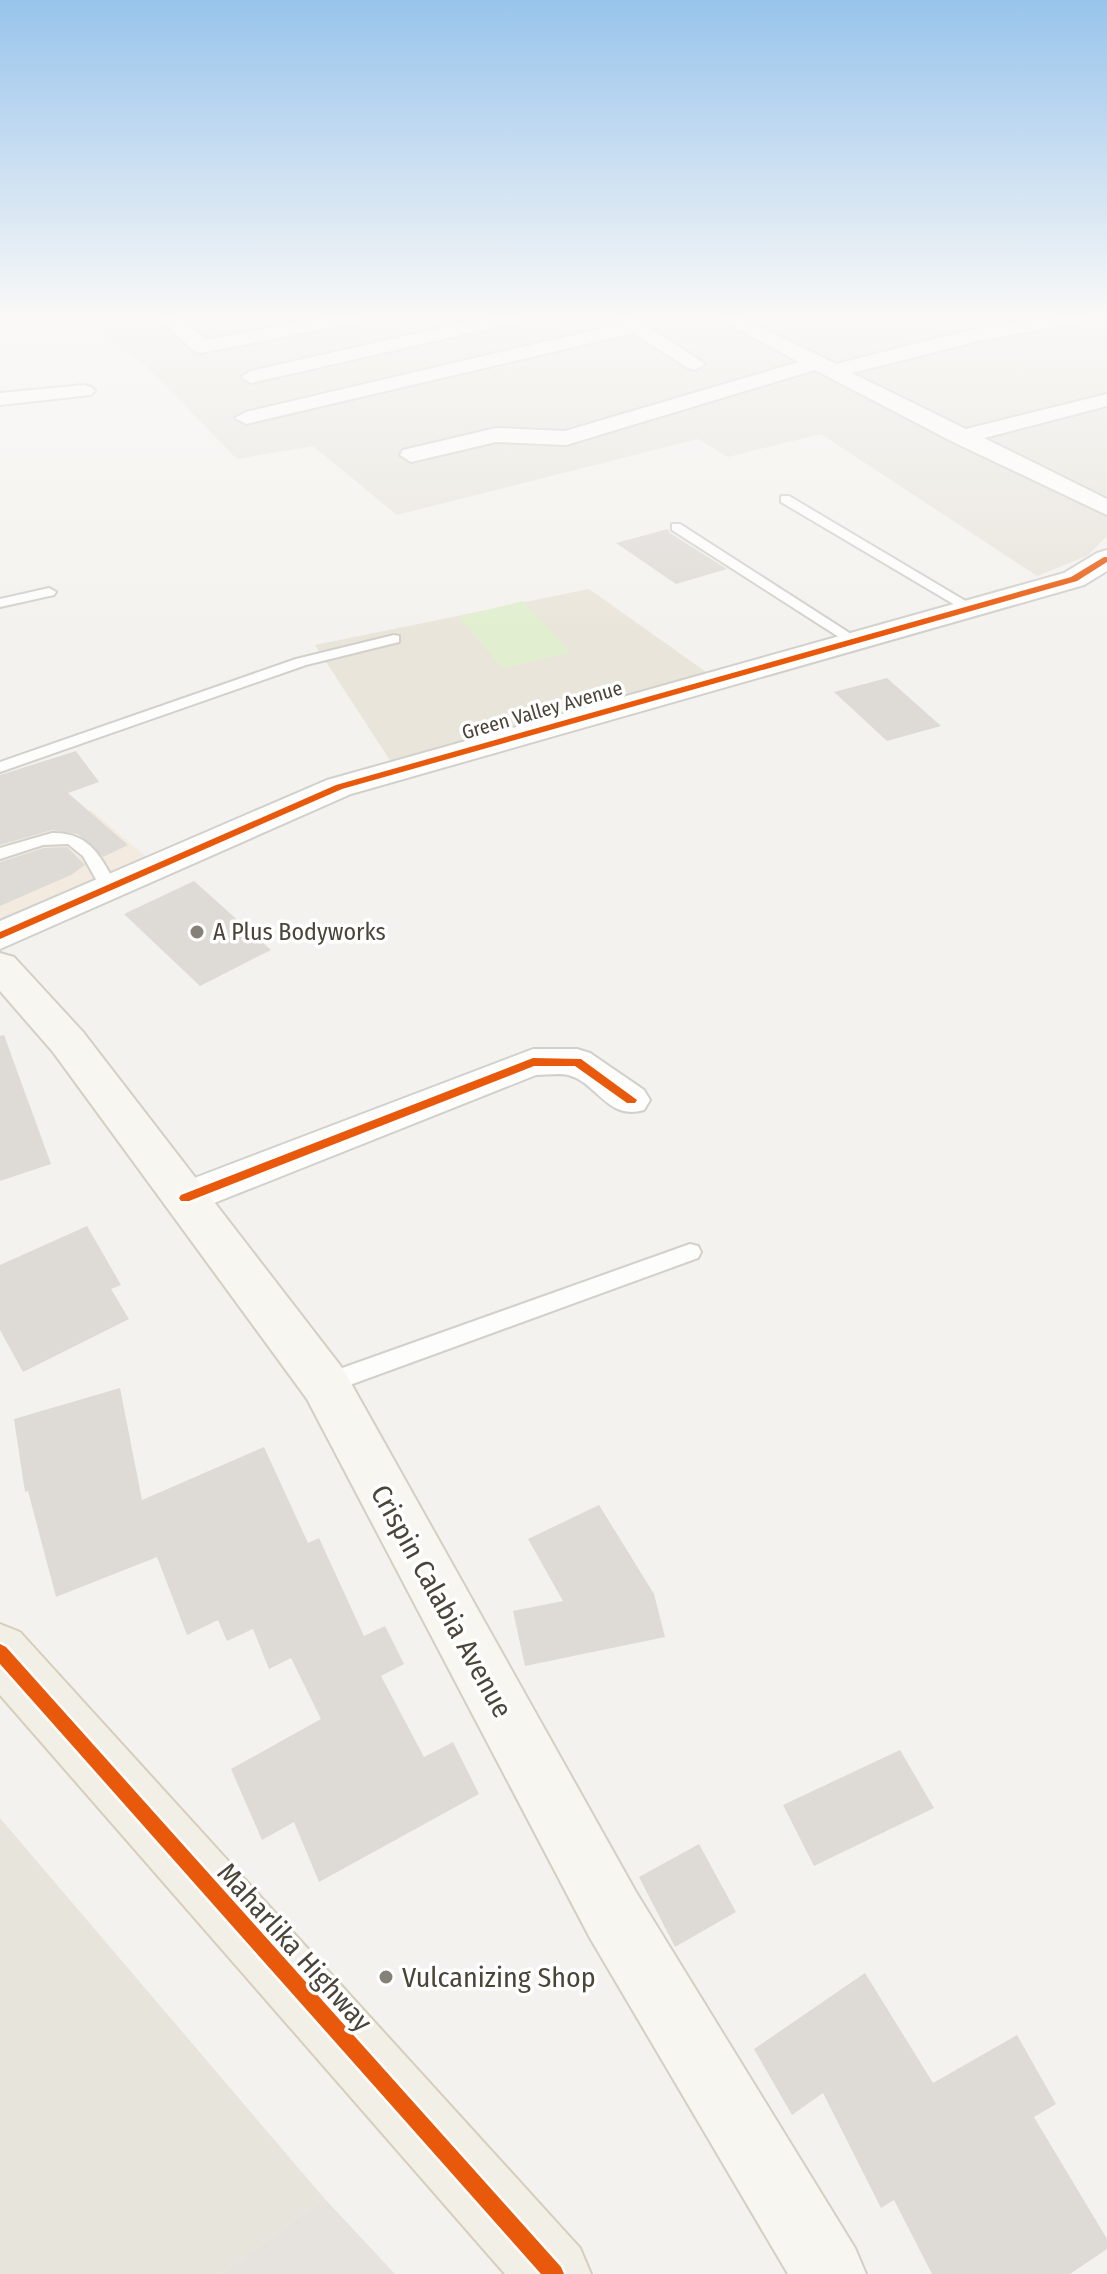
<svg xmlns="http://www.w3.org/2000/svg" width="1107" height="2274" font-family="'Fira Sans Condensed',sans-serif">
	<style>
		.residential { fill: #e7e4dc }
		.commercial { fill: #f3ebdf }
		.industrial { fill: #e6e2de }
		.education { fill: #eae5da }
		.green { fill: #e1eecf }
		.building { fill: #dedbd6 }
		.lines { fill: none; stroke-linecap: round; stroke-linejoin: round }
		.service-casing { stroke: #d2d0cb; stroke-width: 4 }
		.minor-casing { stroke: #d2d0cb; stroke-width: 4 }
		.tertiary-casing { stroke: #d2d0cb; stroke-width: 4 }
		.secondary-casing { stroke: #d3cfc5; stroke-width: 4 }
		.primary-casing { stroke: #d6cebb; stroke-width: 4 }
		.service { fill: #fdfdfc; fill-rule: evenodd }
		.minor { fill: #fdfdfc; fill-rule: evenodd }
		.tertiary { fill: #fdfdfc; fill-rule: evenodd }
		.secondary { fill: #f7f6f1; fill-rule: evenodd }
		.primary { fill: #f2efe6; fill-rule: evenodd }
		.cycleway-casing { stroke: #fff; stroke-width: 5 }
		.cycleway { fill: #e8590c; fill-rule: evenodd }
		.poi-dot { fill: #868178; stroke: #fff; stroke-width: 3 }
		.labels { text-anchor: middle; stroke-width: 7; stroke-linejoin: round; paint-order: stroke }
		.far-street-label { font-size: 20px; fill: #4b4439; stroke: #fff }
		.poi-label { font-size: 24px; fill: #4b4439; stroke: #fff; text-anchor: start }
		.near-street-label { font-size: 28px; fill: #4b4439; stroke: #fff }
		.near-poi-label { font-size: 28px; fill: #4b4439; stroke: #fff; text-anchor: start }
	</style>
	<rect width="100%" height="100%" fill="#f4f2ee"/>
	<path class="residential" d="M77,316H1107V536L1087,556L1037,576L821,434L728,457L698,439L397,515L313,446L237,459L147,367Z
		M0,1818L324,2198L222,2274H0Z"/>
	<path class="commercial" d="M91,810L150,860L0,927V846Z"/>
	<path class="industrial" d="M324,2198L395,2274H222Z"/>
	<path class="education" d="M589,589L709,674L391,762L315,645Z"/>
	<path class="green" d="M523,601L571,652L503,669L458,617Z"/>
	<path class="building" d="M668,529L670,533L727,569L676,584L616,543Z
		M887,678L941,726L887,741L834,692Z
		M76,751L99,782L68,793L128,845L103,857L78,834L52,830L0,845V775Z
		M67,847L85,865L71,875L0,906V862L44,848Z
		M194,881L271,950L200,986L124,914Z
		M4,1035L51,1164L0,1181V1036Z
		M87,1226L121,1285L111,1289L129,1319L23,1372L0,1330V1265Z
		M120,1388L142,1500L264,1447L308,1543L319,1538L364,1636L385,1626L404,1664L381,1676L424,1757L453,1742L479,1794L319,1882L294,1822L262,1840L231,1769L321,1719L291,1658L269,1669L253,1629L227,1641L218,1620L187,1635L157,1557L56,1597L28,1491L25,1492L14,1419Z
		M599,1505L654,1594L665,1637L525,1666L513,1611L563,1601L528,1539Z
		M900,1750L934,1808L814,1866L783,1805Z
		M699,1844L736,1912L675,1947L639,1877Z
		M865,1973L933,2083L1017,2035L1056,2104L1034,2117L1107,2239V2249L1070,2274H932L894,2200L881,2208L823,2093L792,2115L754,2049Z"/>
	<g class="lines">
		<defs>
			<path id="service" d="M781,496H789L979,609L967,612L781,502Z
				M672,524H680L865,643L863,646H853L672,530Z
				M49,588L56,592L54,595L0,607V599Z
				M394,635L399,636V642L306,665L0,772V762L296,659Z
				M52,833C91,832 101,858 118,888L115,892H103L83,856L68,844L43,845L0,859V848Z
				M690,1244L698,1246L701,1252L698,1258L325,1394L317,1391L314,1384L317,1377Z"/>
			<path id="minor" d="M156,316H178L205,340L330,316H371L361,322L201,353L194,351Z
				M493,316H529L519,322L251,383L241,377L251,371Z
				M610,316H633L705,364L695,370L688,368L633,333L246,424L235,418L246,412L619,324Z
				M713,316H738L836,364C921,343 1006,316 1094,316L1084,322L979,341L852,373L966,429L1107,394V406L984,438L1107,499V515L953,442L815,370L566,445L496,442L411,462L400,455L403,450L496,428L565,431L799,362Z
				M84,385L91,387L95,391L91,395L0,405V393Z
				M533,1049H577L590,1053L644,1090L650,1100L644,1110C607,1121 597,1082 568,1075C559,1073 546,1075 536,1075L199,1209L185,1213L171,1209L165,1198L171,1187Z"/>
			<path id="tertiary" d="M1107,550V571L1084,585L351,794L0,949V921L327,780L1064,573L1097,553Z"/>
			<path id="secondary" d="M0,953L14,957L83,1032L343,1369L636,1892L855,2248L866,2274H788L590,1938L307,1399L53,1052L0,991Z"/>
			<path id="primary" d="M0,1624L20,1632L580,2248L591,2274H505L0,1695Z"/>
		</defs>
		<use href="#service" class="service-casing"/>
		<use href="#minor" class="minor-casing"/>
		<use href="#tertiary" class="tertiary-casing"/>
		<use href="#secondary" class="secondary-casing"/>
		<use href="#primary" class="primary-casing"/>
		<use href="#service" class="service"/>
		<use href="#minor" class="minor"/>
		<use href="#tertiary" class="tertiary"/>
		<use href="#secondary" class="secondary"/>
		<use href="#primary" class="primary"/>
		<defs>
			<path id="cycleway" d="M1104,557H1107V562L1077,581L342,789L0,939V932L336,785L1071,577Z
				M533,1058L581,1059L637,1100L635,1103H627L575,1066H534L189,1201H181L179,1198L181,1195Z
				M0,1644L6,1647L561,2267L564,2274H541L0,1664Z"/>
		</defs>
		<use href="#cycleway" class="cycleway-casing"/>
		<use href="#cycleway" class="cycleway"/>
	</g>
	<linearGradient id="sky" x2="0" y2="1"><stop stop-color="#98c4ec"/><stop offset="0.5" stop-color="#faf9f7"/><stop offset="1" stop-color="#faf9f7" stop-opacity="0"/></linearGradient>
	<rect width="1107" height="634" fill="url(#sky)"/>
	<g class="poi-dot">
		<circle cx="197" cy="932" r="8"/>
		<circle cx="386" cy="1977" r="8"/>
	</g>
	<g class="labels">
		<g class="far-street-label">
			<text transform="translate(542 710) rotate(-16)" y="7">Green Valley Avenue</text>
		</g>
		<g class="poi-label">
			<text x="213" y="940">A Plus Bodyworks</text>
		</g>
		<g class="near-street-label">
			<text transform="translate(442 1601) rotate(61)" y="10">Crispin Calabia Avenue</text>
			<text transform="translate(295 1947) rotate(48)" y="10">Maharlika Highway</text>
		</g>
		<g class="near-poi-label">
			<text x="402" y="1987">Vulcanizing Shop</text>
		</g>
	</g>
</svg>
